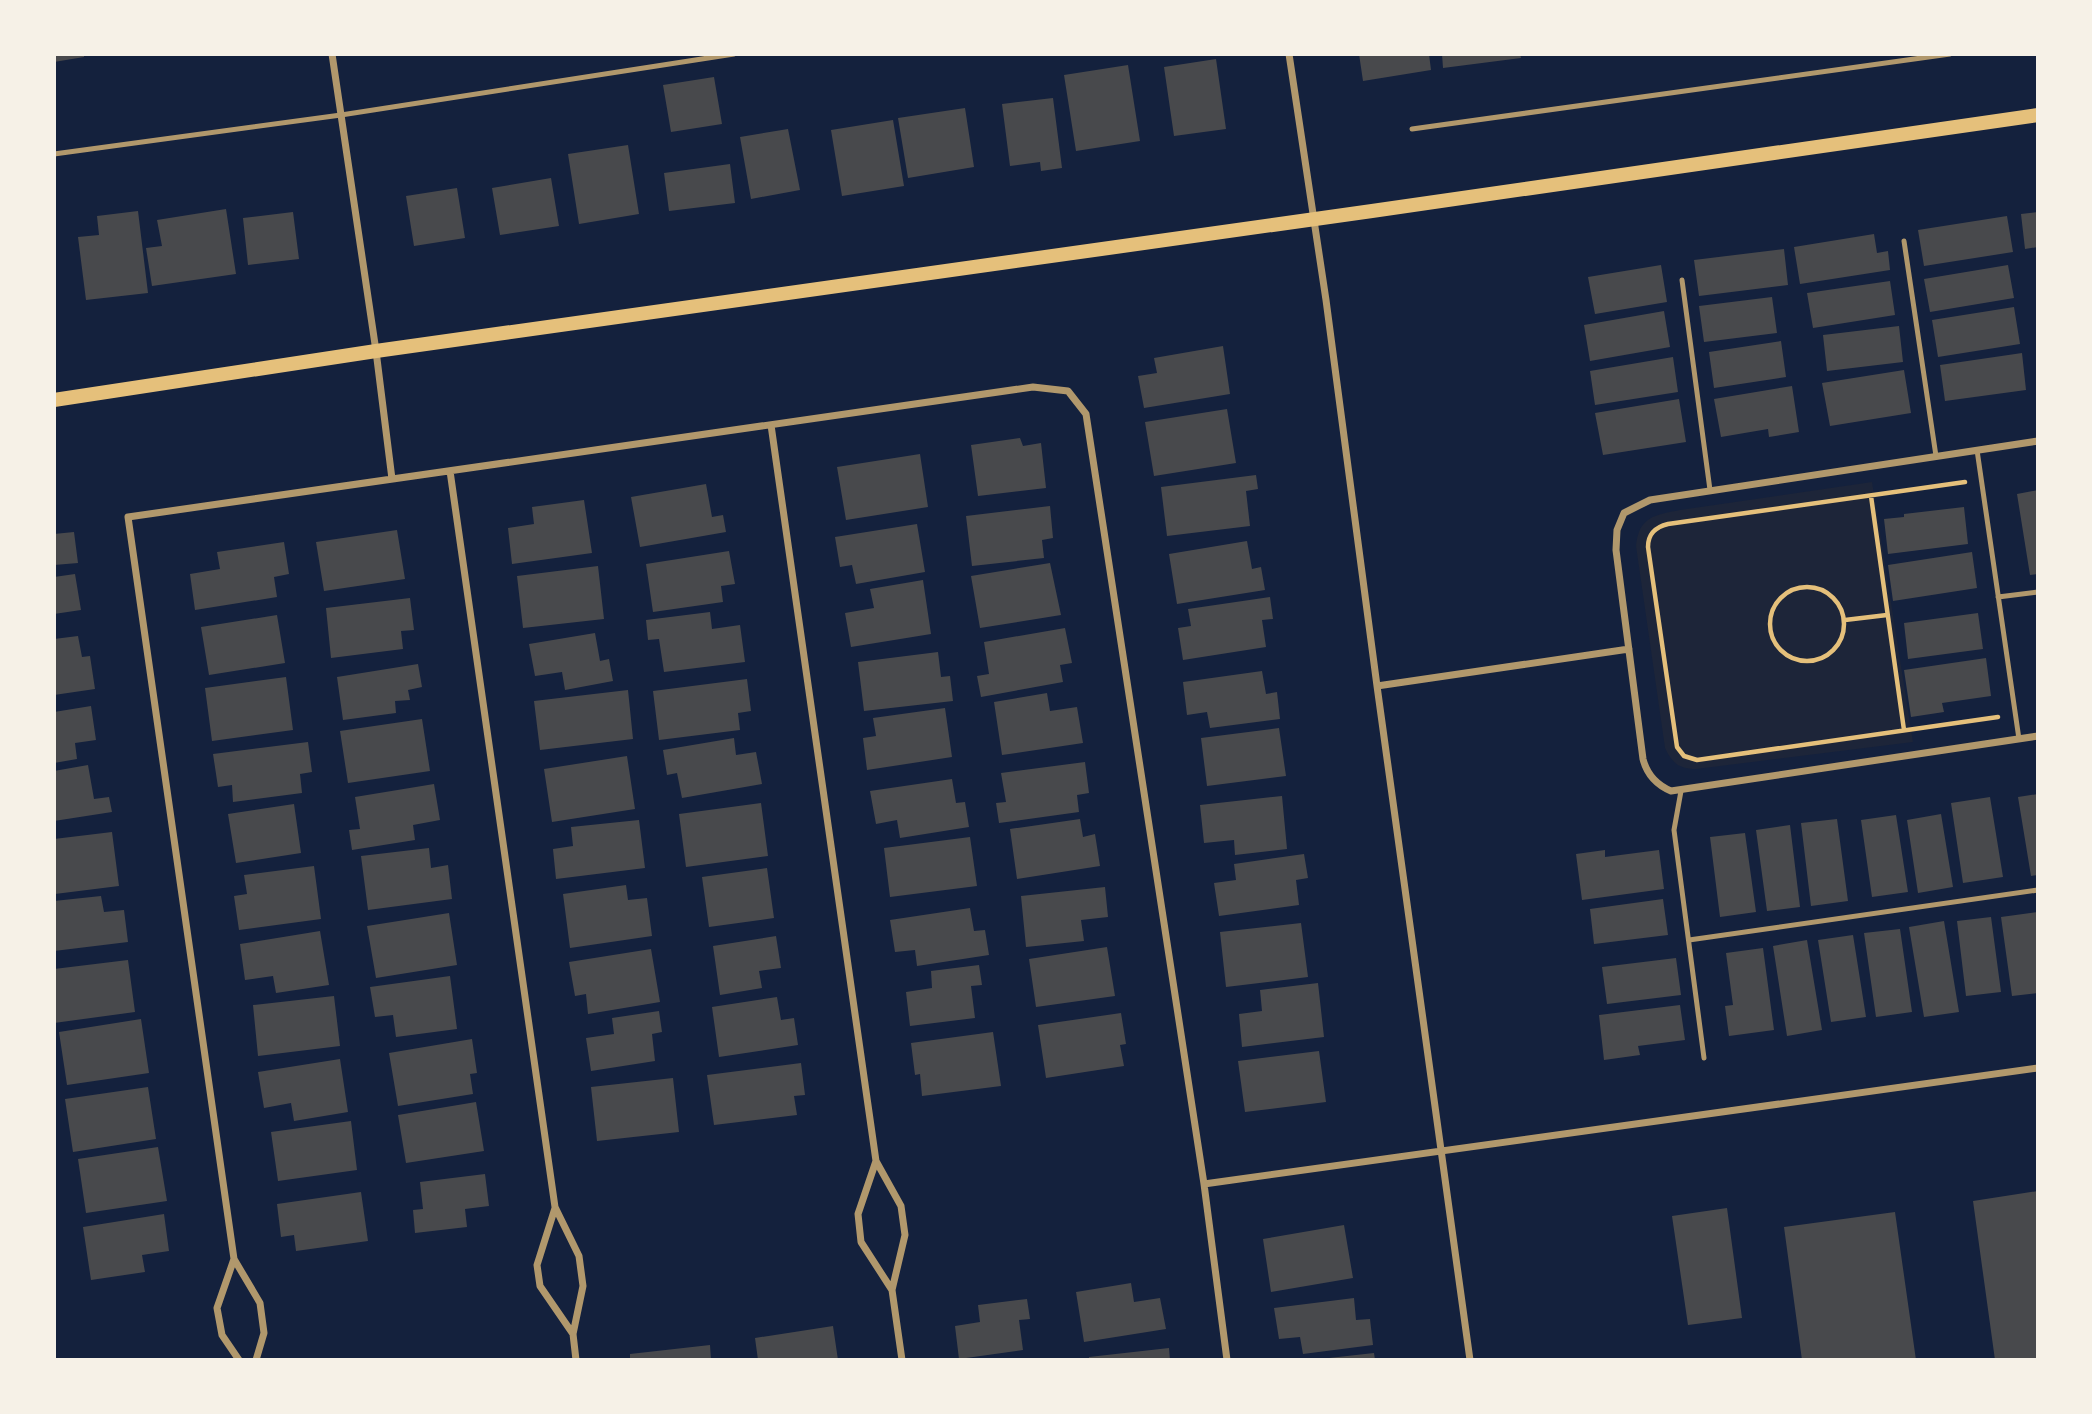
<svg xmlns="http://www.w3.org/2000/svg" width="2092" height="1414" font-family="'Noto Serif',serif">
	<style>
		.green { fill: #1d2539 }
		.building { fill: #48494c }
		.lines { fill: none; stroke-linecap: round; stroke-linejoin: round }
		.path { stroke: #e5c07b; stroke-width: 4.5 }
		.service { stroke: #b1986c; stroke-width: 5 }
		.minor { stroke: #b1986c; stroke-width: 7 }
		.secondary { stroke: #e5c07b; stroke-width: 14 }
	</style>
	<rect width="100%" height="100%" fill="#14213d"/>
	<path class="green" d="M1872,482L1913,742L1696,769C1679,769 1672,763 1665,748L1636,546C1639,517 1654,515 1680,510Z"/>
	<path class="building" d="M54,54H84V57L54,62Z
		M1359,54H1429L1431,70L1363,81Z
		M1442,54H1520L1521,58L1443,68Z
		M1216,59L1226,129L1174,136L1164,67Z
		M1128,65L1140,141L1076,151L1064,75Z
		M714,77L722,124L671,132L663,85Z
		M1053,98L1062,168L1041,171L1040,162L1010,166L1002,104Z
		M965,108L974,167L908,178L898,118Z
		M893,120L904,186L842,196L831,130Z
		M788,129L800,190L751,199L740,137Z
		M628,145L639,214L579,224L568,154Z
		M730,164L735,203L669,211L664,173Z
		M551,178L559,226L500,235L492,188Z
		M457,188L465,238L414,246L406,196Z
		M226,209L236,274L152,286L146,248L162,246L157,220Z
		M138,211L148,293L86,300L78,237L99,235L97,216Z
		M293,212L299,259L248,265L243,218Z
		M2038,212V247L2025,249L2021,214Z
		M2007,216L2013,252L1924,266L1918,230Z
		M1874,234L1877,253L1888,251L1890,270L1800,284L1794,247Z
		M1784,249L1788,285L1699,296L1694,260Z
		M1661,265L1667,302L1595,314L1588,277Z
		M2008,265L2014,298L1930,312L1924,279Z
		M1890,281L1895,315L1813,328L1807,293Z
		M1772,297L1777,333L1704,342L1699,306Z
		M2014,307L2020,344L1938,357L1932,320Z
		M1664,311L1670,347L1590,361L1584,325Z
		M1899,326L1903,362L1827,371L1823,335Z
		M1781,341L1786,377L1714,388L1709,352Z
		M1223,346L1230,394L1144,408L1138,376L1157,373L1154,358Z
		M2022,353L2026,390L1945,401L1940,365Z
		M1673,357L1678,392L1595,405L1590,371Z
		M1904,370L1911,413L1830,426L1822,383Z
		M1792,386L1799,432L1769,437L1768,429L1721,437L1714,399Z
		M1679,399L1686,442L1603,455L1595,413Z
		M1227,409L1236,463L1154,476L1145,422Z
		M1020,438L1023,446L1041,443L1046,488L978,496L971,445Z
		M920,454L928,507L846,520L837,467Z
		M1256,475L1258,489L1246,491L1250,526L1167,536L1161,487Z
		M706,484L712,517L723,515L726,532L640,547L631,497Z
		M2038,490V574L2030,575L2017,494Z
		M584,500L592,553L512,564L508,528L534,524L532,507Z
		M1050,506L1053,538L1042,540L1044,558L972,566L966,516Z
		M1964,507L1968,544L1888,554L1884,519L1904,517V514Z
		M917,524L925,572L856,584L852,565L840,567L835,537Z
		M397,530L405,579L324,591L316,542Z
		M74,532L78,563L54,565V534Z
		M1247,541L1252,569L1261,567L1265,590L1177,604L1169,554Z
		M284,542L289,574L274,577L277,597L195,610L190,574L220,569L217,552Z
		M729,551L735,584L721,586L723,602L653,612L646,564Z
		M1972,552L1977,588L1893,601L1888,565Z
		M1050,563L1061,615L980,628L971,576Z
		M598,566L604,619L523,628L517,576Z
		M75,574L81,610L54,614V577Z
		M923,580L931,634L851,647L845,613L874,608L870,589Z
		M1270,597L1273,619L1262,620L1266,647L1183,660L1178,628L1191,626L1188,609Z
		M410,598L414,630L401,631L403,649L331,658L326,608Z
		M710,612L712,629L740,625L745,662L664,672L659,639L648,640L646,620Z
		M1978,613L1983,649L1908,659L1904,623Z
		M277,615L285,663L209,675L201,627Z
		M1065,628L1072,663L1060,665L1063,682L981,697L977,676L989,674L984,642Z
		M595,633L600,661L609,659L613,681L565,690L562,672L535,676L529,644Z
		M78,636L82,657L90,656L95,689L54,695V639Z
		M938,652L941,677L950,676L953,701L864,711L858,662Z
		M1986,658L1991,696L1942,703L1944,712L1911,717L1904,670Z
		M418,664L422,687L408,690L410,700L395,701L396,713L343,720L337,677Z
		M1262,671L1266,694L1277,692L1280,719L1210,728L1207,712L1187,715L1183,682Z
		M286,677L293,730L212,741L205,688Z
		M747,679L751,711L738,713L740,730L659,740L653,691Z
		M628,690L633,739L540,750L534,701Z
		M1047,693L1050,711L1077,707L1083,743L1002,755L994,702Z
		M91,706L96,740L75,743L77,759L54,763V712Z
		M945,708L952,757L867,770L863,738L876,736L873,718Z
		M422,719L430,771L348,783L340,731Z
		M1279,728L1286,776L1207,786L1201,738Z
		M734,738L736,755L756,752L762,784L682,798L677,773L667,775L663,750Z
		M308,742L312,772L300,774L302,793L233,802L232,785L218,787L213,754Z
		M627,756L635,809L552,822L544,769Z
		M1085,762L1089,793L1077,795L1079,812L999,823L996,803L1006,802L1001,773Z
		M88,765L94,799L109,797L112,812L54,821V771Z
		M952,779L956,803L965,802L969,827L900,838L897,820L876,824L870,791Z
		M434,784L440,820L413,825L415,840L352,850L349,830L360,829L355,797Z
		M2038,794V875L2031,876L2018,797Z
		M1282,796L1287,849L1235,855L1234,840L1204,843L1200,805Z
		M1990,797L2003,877L1963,883L1951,803Z
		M761,803L768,856L686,867L679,814Z
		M294,804L301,853L236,863L228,814Z
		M1941,814L1953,887L1918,893L1907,820Z
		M1896,815L1908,892L1872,897L1861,820Z
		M1080,819L1083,837L1095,834L1100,866L1017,879L1010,829Z
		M1837,819L1848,901L1811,906L1801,823Z
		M639,820L645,868L556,879L553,849L573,846L571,827Z
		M1790,825L1800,907L1767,911L1756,830Z
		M112,832L119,886L55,894L54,839Z
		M1745,833L1756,912L1720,917L1710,837Z
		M970,837L977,886L890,897L884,848Z
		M429,848L431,868L448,865L452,899L368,910L361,856Z
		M1605,850V857L1659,850L1664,889L1582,900L1576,854Z
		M1304,854L1308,878L1296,880L1299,905L1219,916L1214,883L1236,880L1234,864Z
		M314,866L321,919L239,930L234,896L247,894L244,875Z
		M767,868L774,918L709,927L702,877Z
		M626,885L628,900L647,898L652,936L570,948L563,894Z
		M1105,887L1108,917L1081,920L1084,941L1026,947L1021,896Z
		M101,896L104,912L124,910L128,942L54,951V901Z
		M1663,899L1668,935L1594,944L1590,909Z
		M970,908L974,931L985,930L989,955L917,966L915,950L895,952L890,920Z
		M2038,912V993L2012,996L2001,917Z
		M449,913L457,965L376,978L367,926Z
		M1991,917L2001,992L1966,996L1957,921Z
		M1944,921L1959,1012L1924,1017L1909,927Z
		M1301,923L1308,977L1226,987L1220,932Z
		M1900,929L1912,1012L1876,1017L1864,933Z
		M320,931L329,985L276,993L273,976L245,980L240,944Z
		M1853,935L1866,1017L1831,1022L1818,940Z
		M776,936L781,968L759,971L762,988L720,995L713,946Z
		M1807,940L1822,1030L1787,1036L1773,946Z
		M1107,947L1115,996L1036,1007L1029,959Z
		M1763,948L1774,1030L1729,1036L1725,1006L1733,1005L1726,953Z
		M651,949L660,1002L588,1014L586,994L575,996L569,962Z
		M1676,958L1681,995L1607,1004L1602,967Z
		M128,960L135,1012L54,1023V969Z
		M979,965L982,985L971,986L975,1018L910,1026L906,992L932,988L931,971Z
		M450,976L457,1029L396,1037L393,1015L375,1017L370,987Z
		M1318,983L1324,1037L1242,1047L1239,1014L1262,1011L1260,990Z
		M334,996L340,1046L258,1056L253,1005Z
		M777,997L781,1020L794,1018L798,1045L719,1057L712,1007Z
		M1680,1005L1685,1040L1638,1046L1640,1055L1604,1060L1599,1015Z
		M659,1011L662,1032L652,1034L655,1061L591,1071L586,1038L614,1034L612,1018Z
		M1121,1013L1126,1044L1120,1045L1124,1066L1046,1078L1038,1025Z
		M141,1019L149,1073L67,1085L59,1032Z
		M993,1032L1001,1086L922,1096L920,1074L915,1075L911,1043Z
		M472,1039L477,1073L470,1074L473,1094L398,1106L389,1053Z
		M1319,1051L1326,1102L1245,1112L1238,1061Z
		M340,1059L348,1112L294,1121L291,1103L264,1108L258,1072Z
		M801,1063L805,1095L794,1096L797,1115L714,1125L707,1075Z
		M673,1078L679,1132L597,1141L591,1087Z
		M148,1087L156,1139L73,1152L65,1099Z
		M476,1102L484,1151L406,1163L398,1115Z
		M351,1121L357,1170L278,1181L271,1132Z
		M158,1147L167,1201L86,1213L78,1159Z
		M485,1174L489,1206L465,1209L467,1227L415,1233L413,1210L423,1209L420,1182Z
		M2038,1191V1360H1995L1973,1201Z
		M361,1192L368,1241L296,1251L294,1235L281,1237L277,1204Z
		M1727,1208L1742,1318L1688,1325L1672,1216Z
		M1895,1212L1916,1360H1802L1784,1227Z
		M164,1214L169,1251L142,1255L145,1272L91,1280L83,1227Z
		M1344,1225L1353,1278L1271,1292L1263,1239Z
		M1131,1283L1134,1302L1160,1298L1166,1329L1084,1342L1076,1292Z
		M1354,1298L1356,1320L1370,1319L1373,1345L1303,1354L1300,1337L1279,1339L1274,1308Z
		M1027,1299L1030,1319L1019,1320L1023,1350L959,1359L955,1326L980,1322L978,1305Z
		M833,1326L838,1360H758L755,1338Z
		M710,1345L711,1360H630V1354Z
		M1169,1348L1170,1360H1089V1357Z
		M1374,1353L1375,1360H1329V1358Z"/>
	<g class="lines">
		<path class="path" d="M1965,482L1668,524C1656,527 1648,533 1648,547L1677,747L1684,756L1697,760L1998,717
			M1871,496L1904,730
			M1770 624a37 37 0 1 1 74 0a37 37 0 1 1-74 0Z
			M1845,620L1887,615"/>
		<path class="service" d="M1412,129L1950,54
			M54,154L341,115L734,54
			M1904,241L1936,456
			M1682,280L1710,490
			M1977,450L2019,739
			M1998,597L2038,592
			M1681,791L1674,830L1704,1058
			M1689,940L2038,890"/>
		<path class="minor" d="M332,54L376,351L392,479
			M1289,54L1326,300L1377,686L1470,1360
			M771,425L876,1161L901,1206L905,1235L892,1290L902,1360
			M2038,441L1650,500L1624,513L1617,530L1616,550L1643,759C1647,775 1657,785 1671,791L2038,736
			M450,471L555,1207L579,1256L583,1286L573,1334L576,1360
			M1377,686L1629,649
			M876,1161L858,1214L861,1242L892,1290
			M1204,1184L2038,1068
			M555,1208L537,1265L540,1286L573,1334
			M234,1259L217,1308L222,1335L239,1360
			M256,1360L264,1333L260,1303L234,1259L128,517L1033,387L1068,391L1086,414L1204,1184L1227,1360"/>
		<path class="secondary" d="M54,400L376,351L1372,211L2038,115"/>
	</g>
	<rect width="2092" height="1414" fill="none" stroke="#f6f1e7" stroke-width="112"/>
</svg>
